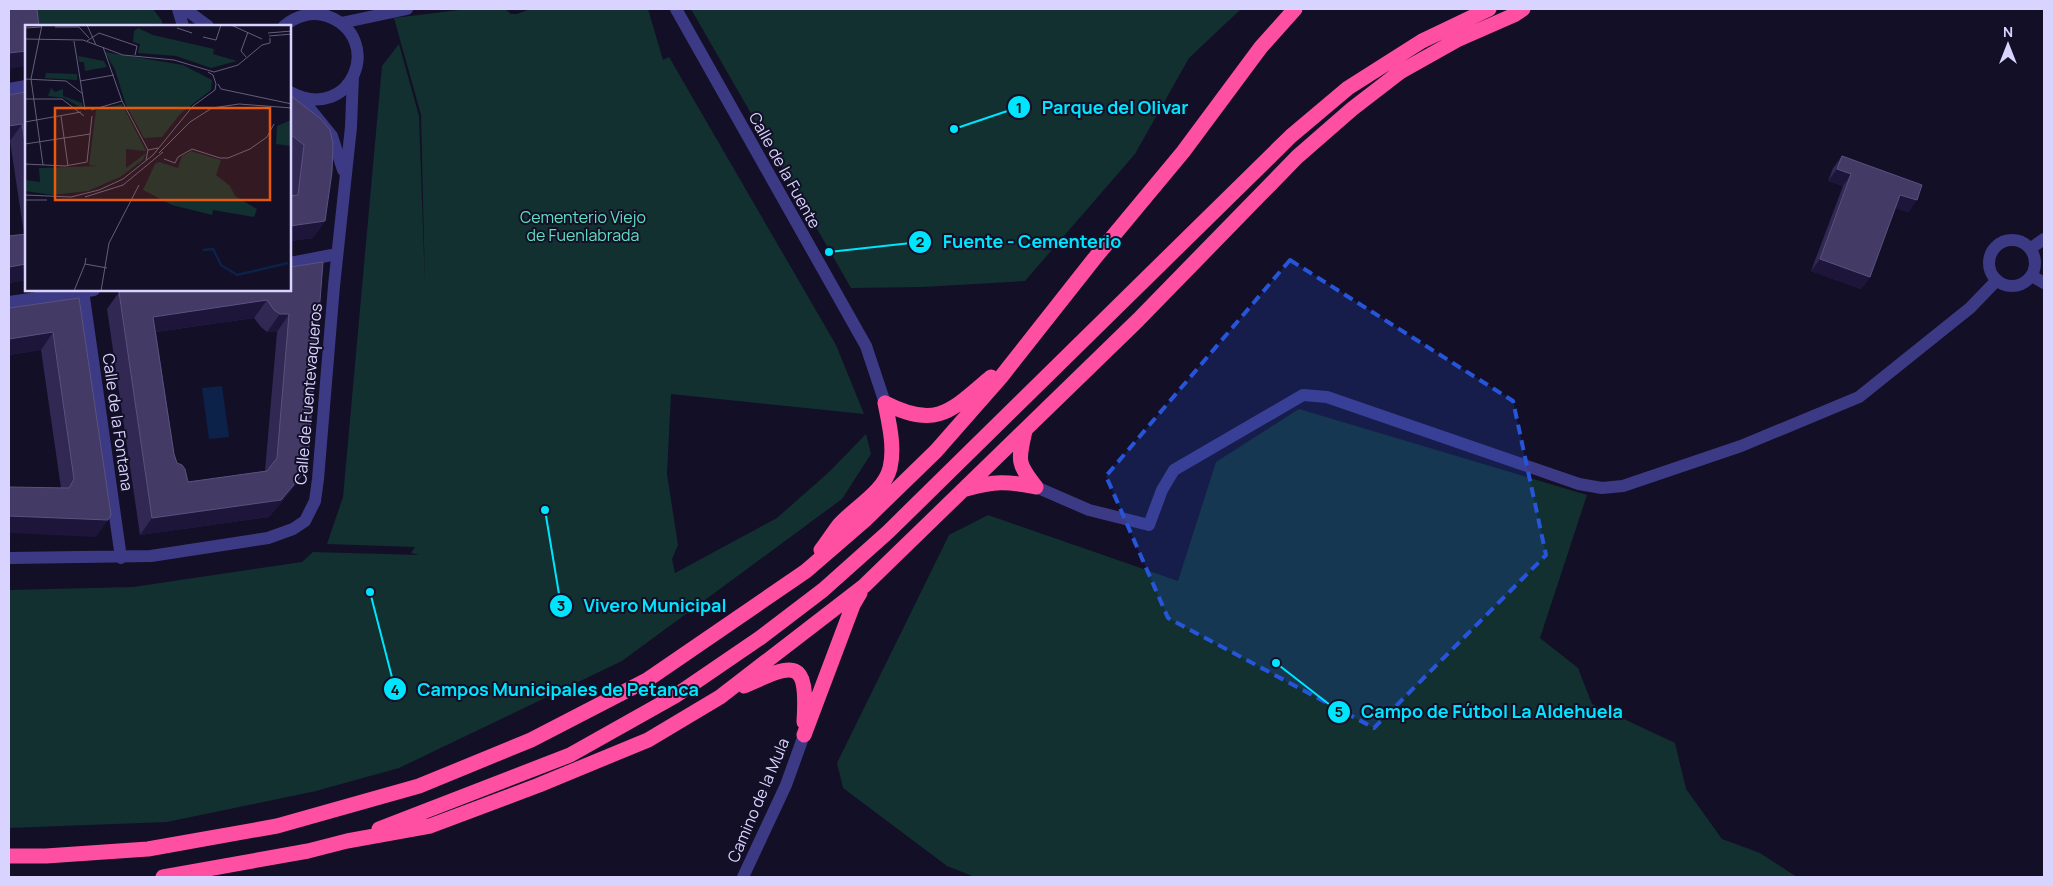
<svg xmlns="http://www.w3.org/2000/svg" width="2053" height="886" font-family="Manrope,sans-serif">
	<style>
		.green { fill: #12302f }
		.water { fill: #0c2248 }
		.lines { fill: none; stroke-linecap: round; stroke-linejoin: round }
		.minor { stroke: #3d3a85; stroke-width: 12 }
		.highway { stroke: #ff4fa3; stroke-width: 15 }
		.wall { fill: #312854; fill-rule: evenodd }
		.shaded-wall { fill: #1d163a }
		.building { fill: #433a66; stroke: #5a527e; fill-rule: evenodd }
		.marked { fill: #2655da; fill-opacity: 0.2; stroke: #2655da; stroke-width: 4; stroke-dasharray: 10 6; stroke-linejoin: round }
		.labels { text-anchor: middle; stroke-width: 4; stroke-linejoin: round; paint-order: stroke }
		.street-label { font-size: 16px; fill: #d9d4ff; stroke: #130f26 }
		.park-label { font-size: 16px; fill: #5fe0c0; stroke: #130f26 }
		.inset-river { fill: none; stroke: #0c2248; stroke-width: 2.5 }
		.inset-road { fill: none; stroke: #625e7d; stroke-width: 1 }
		.view { fill: #e8590c; fill-opacity: 0.15; stroke: #e8590c; stroke-width: 2.5 }
		.inset-edge { fill: none; stroke: #d9d4ff; stroke-width: 2.5 }
		.leader { fill: none; stroke: #00e5ff; stroke-width: 2 }
		.callout-dot { fill: #00e5ff; stroke: #130f26; stroke-width: 2 }
		.mark-label { font-size: 15px; text-anchor: middle; font-weight: bold; fill: #111 }
		.callout-label { font-size: 18px; text-anchor: middle; font-weight: bold; fill: #00e5ff; stroke: #130f26; stroke-width: 4; stroke-linejoin: round; paint-order: stroke }
	</style>
	<rect width="100%" height="100%" fill="#130f26"/>
	<path class="green" d="M34,9H153L162,21L163,26H36Z
		M467,9H505L511,14H517L530,9H648L663,60L669,57L836,345L864,414L671,394L667,474L678,545L672,559L675,573L777,518L829,472L866,434L871,454L842,499L622,661L399,768L316,791L167,822L9,828V590L133,587L302,562L313,552L419,555L411,553L415,547L327,544L343,497L382,66L399,44L419,116L425,285L421,115L394,18Z
		M691,9H1241L1189,58L1135,154L1025,281L923,287L851,288Z
		M1299,409L1587,495L1540,638L1578,668L1592,704L1675,743L1686,789L1722,839L1760,853L1797,877H975L947,866L843,788L837,763L949,535L988,515L1178,581L1216,462Z"/>
	<path class="water" d="M222,386L229,437L209,439L202,388Z"/>
	<g class="lines">
		<path class="minor" d="M178,9L183,26
			M185,9L208,26
			M676,9L866,346L885,403
			M341,23L407,9
			M284,26C296,16 312,11 327,16C386,37 352,125 290,92
			M9,89L26,86
			M302,99L332,136L343,170
			M1989 263a23 23 0 1 1 46 0a23 23 0 1 1-46 0Z
			M2031,248L2044,239
			M290,263L337,254
			M2032,276L2044,283
			M83,290L121,558
			M9,302L94,290
			M1036,487L1089,510L1149,525L1162,490L1174,470L1303,395L1327,397L1579,484L1602,488L1623,486L1741,446L1859,397L1970,308L1997,280
			M9,558L151,556L268,538L293,529L305,521L315,501L318,479L334,286L351,127L353,76
			M743,877L786,785L804,735"/>
		<path class="highway" d="M885,403C937,430 952,410 991,377
			M1025,431C1018,461 1017,463 1036,487
			M966,489C994,481 1007,481 1036,487
			M821,550C827,542 833,533 839,525C855,507 884,492 890,468C895,447 889,423 885,403
			M744,686C795,663 808,657 804,722
			M804,735L853,605L860,593
			M379,829L570,755L675,696L760,638L823,590L888,532L1291,136L1348,88L1422,41L1489,9
			M9,856H46L148,849L277,826L419,786L531,740L647,680L806,571L865,520L936,451L1001,377L1094,259L1183,152L1261,47L1295,9
			M163,877L308,851L347,841L430,826L539,785L648,740L720,697L864,586L1138,320L1297,157L1352,109L1400,72L1457,40L1514,15L1523,9"/>
	</g>
	<path class="wall" d="M26,92V280L9,283L24,234L10,141H9V95Z
		M290,95L325,221L313,238L290,241V179L292,163L290,161Z
		M1842,156L1909,212L1895,208L1870,277L1861,289L1811,271L1843,186L1828,181L1833,168Z
		M290,290L307,469L295,486L269,517L140,535L107,309L119,292ZM254,318L261,327L267,332H277L265,471L188,482L177,463L174,454L156,332Z
		M79,298L96,537L61,488L41,350L9,355V308Z"/>
	<path class="shaded-wall" d="M26,51V66L9,69V53Z
		M22,124L10,141H9V126Z
		M1837,169L1851,174L1843,186L1828,181Z
		M1900,195L1917,200L1909,212L1891,207Z
		M325,221L313,238L290,241V226Z
		M1820,259L1870,277L1861,289L1811,271Z
		M26,264V280L9,283V267Z
		M267,300L254,318L141,334L153,317Z
		M280,314H289L277,332H267Z
		M53,332L41,350L9,355V339Z
		M307,469L295,486L269,517L140,535L152,518Z
		M9,516L108,520L96,537L9,533Z"/>
	<path class="building" d="M9,9H37L39,26H26V51L9,53Z
		M26,92V149L22,124L9,126V95Z
		M290,95L322,120L330,130L333,143L332,172L325,221L290,226V196L298,195L304,145L290,134Z
		M1842,156L1922,185L1917,200L1900,195L1870,277L1820,259L1851,174L1837,169Z
		M26,234V264L9,267V236Z
		M323,262L307,469L281,500L152,518L119,292L130,290H290V267ZM267,300L274,310L280,314H289L277,458L267,471L188,482L185,469L182,465L177,463L174,454L153,317Z
		M79,298L111,515L108,520L9,516V487L69,488L74,479L53,332L9,339V308Z"/>
	<path class="marked" d="M1290,260L1513,401L1546,555L1374,728L1168,618L1106,476Z"/>
	<g class="labels">
		<g class="street-label">
			<text transform="translate(785 170) rotate(61)" y="6">Calle de la Fuente</text>
			<text transform="translate(308 394) rotate(-85)" y="6">Calle de Fuentevaqueros</text>
			<text transform="translate(118 422) rotate(82)" y="6">Calle de la Fontana</text>
			<text transform="translate(758 800) rotate(-67)" y="6">Camino de la Mula</text>
		</g>
		<g class="park-label">
			<text x="583" y="223">Cementerio Viejo<tspan x="583" dy="18">de Fuenlabrada</tspan></text>
		</g>
	</g>
	<g transform="translate(25 25)">
		<rect width="266" height="266" fill="#130f26"/>
		<path d="M113,3L128,10L189,24L188,29L212,36L186,43L151,31L113,28L115,19L108,17L109,6ZM80,27L158,40L187,55L186,65L155,89L137,112L119,113L101,80L90,45ZM53,31L79,36L82,42L60,46L59,37H54ZM21,48L52,49V55L20,53ZM26,63L30,67L38,64V71L57,78L58,84L39,73L23,71ZM97,79L121,126L101,124V143L121,128L118,135L95,152L63,166L27,170L0,166V155L15,157L14,143L73,141L64,140L71,85ZM266,95V121L251,119L252,101ZM166,126L196,135L191,150L205,161L210,171L232,184L229,192L188,185L187,190L147,180L118,165L130,139L134,137L153,143L157,131Z" fill="#12302f"/>
		<path class="inset-river" d="M178,225L188,224L196,240L212,250L263,238"/>
		<path class="inset-road" d="M17,0L6,54L18,140M62,0L71,20M206,0L237,14M30,2H54L64,13M0,3L16,2M152,3L167,8M243,8L267,6M244,11L267,9M178,12L191,15L196,0M0,14L58,15L98,30L149,35L189,47L213,40L237,20L245,18V13M49,16L60,85M62,16L74,8L112,21L110,30M78,22L97,76L123,125M221,32L216,26L223,7M183,47L188,50L191,59M0,54L41,56L58,69M55,56L89,50M193,59L196,64L267,79M0,74H37L59,91M66,85L97,76M36,91L43,141M0,97L56,87M0,119L65,109M134,128L165,97L187,83L214,79L267,83M139,134L150,138L153,132L167,124L195,133H203L225,124L242,112L249,99M121,135L123,125L133,123M0,139L40,141L62,137L67,91M0,170L46,172L74,165L98,154L128,130L168,81L190,65L191,59M60,172L98,160L138,127M0,175H22M61,233L60,239L82,243M49,266L60,239M76,266L84,218L114,160"/>
		<path class="view" d="M30,83H245V175H30Z"/>
		<rect width="266" height="266" class="inset-edge"/>
	</g>
	<path class="leader" d="M954 129L1019 107M829 252L920 242M545 510L561 606M370 592L395 689M1276 663L1339 712"/>
	<g class="callout-dot">
		<circle cx="954" cy="129" r="5"/>
		<circle cx="829" cy="252" r="5"/>
		<circle cx="545" cy="510" r="5"/>
		<circle cx="370" cy="592" r="5"/>
		<circle cx="1276" cy="663" r="5"/>
		<circle cx="1019" cy="107" r="12"/>
		<circle cx="920" cy="242" r="12"/>
		<circle cx="561" cy="606" r="12"/>
		<circle cx="395" cy="689" r="12"/>
		<circle cx="1339" cy="712" r="12"/>
	</g>
	<g class="mark-label">
		<text x="1019" y="113">1</text>
		<text x="920" y="247">2</text>
		<text x="561" y="611">3</text>
		<text x="395" y="695">4</text>
		<text x="1339" y="717">5</text>
	</g>
	<g class="callout-label">
		<text x="1115" y="114">Parque del Olivar</text>
		<text x="1032" y="248">Fuente - Cementerio</text>
		<text x="655" y="612">Vivero Municipal</text>
		<text x="558" y="696">Campos Municipales de Petanca</text>
		<text x="1492" y="718">Campo de Fútbol La Aldehuela</text>
	</g>
	<rect width="2053" height="886" fill="none" stroke="#d9d4ff" stroke-width="20"/>
	<g transform="translate(2008 45)" stroke="#130f26" stroke-width="4" paint-order="stroke">
	<path d="M0-4L9 19L0 12L-9 19Z" fill="#d9d4ff"/>
	<text y="-8" font-size="14" font-weight="bold" text-anchor="middle" fill="#d9d4ff">N</text>
	</g>
</svg>
